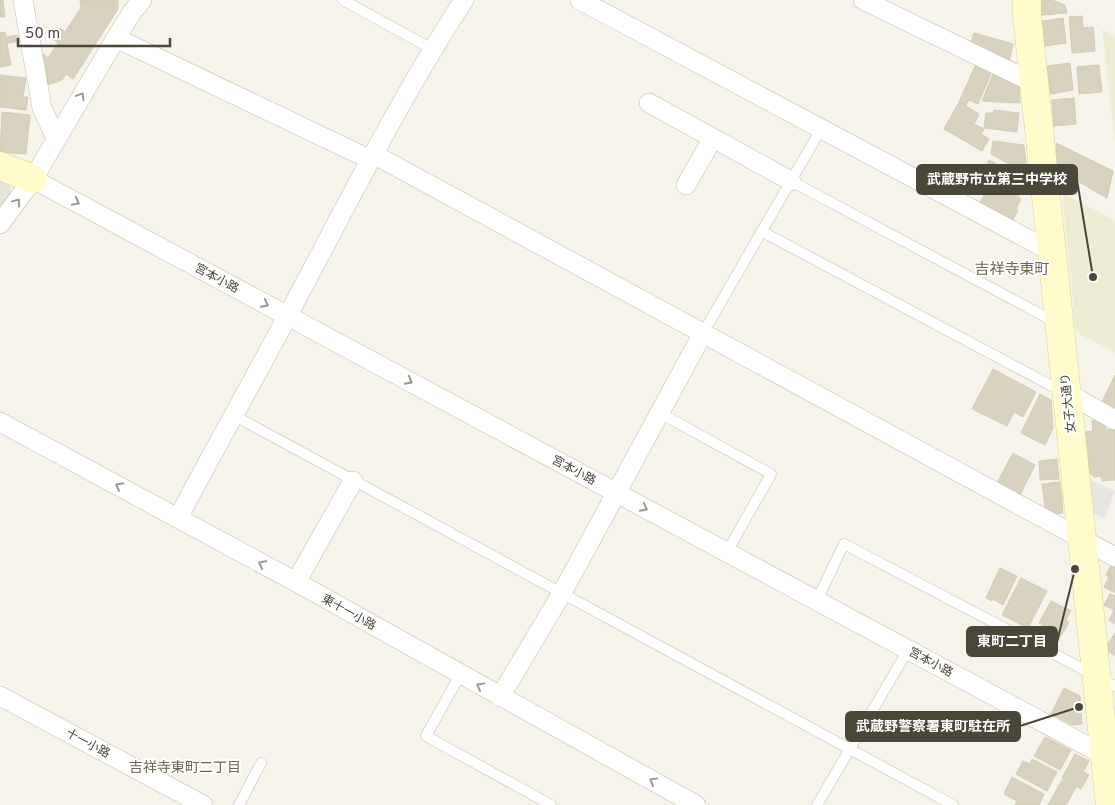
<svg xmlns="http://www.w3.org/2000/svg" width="1115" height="805" font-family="Overpass,'Noto Sans JP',sans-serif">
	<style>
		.industrial { fill: #e5e3db }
		.education { fill: #efecd4 }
		.parking { fill: #e7e6e2 }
		.building { fill: #d8d2bf; stroke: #d3ccb2 }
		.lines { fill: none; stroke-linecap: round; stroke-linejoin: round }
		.lane-casing { stroke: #c2beac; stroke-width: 11 }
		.street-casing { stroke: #c2beac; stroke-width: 20 }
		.secondary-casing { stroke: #d8d198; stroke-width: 29 }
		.lane { stroke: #fff; stroke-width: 10 }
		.street { stroke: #fff; stroke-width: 19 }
		.secondary { stroke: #fffbcb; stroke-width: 28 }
		.oneway { stroke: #9b9992 }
		.labels { text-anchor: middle; stroke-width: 4; stroke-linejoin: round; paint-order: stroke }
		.street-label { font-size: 12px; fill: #4a4638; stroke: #fff }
		.neighbourhood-label { font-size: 14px; fill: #6e664e; stroke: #fff }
		.quarter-label { font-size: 15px; fill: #6e664e; stroke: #fff }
		.leader { fill: none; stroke: #4a4638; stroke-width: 2 }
		.callout-dot { fill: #4a4638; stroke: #fff; stroke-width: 2 }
		.callout { fill: #4a4638; stroke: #4a4638; stroke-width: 2 }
		.callout-label { font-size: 14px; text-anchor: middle; font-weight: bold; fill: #fff }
	</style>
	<rect width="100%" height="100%" fill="#f6f4ea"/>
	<path class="industrial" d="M0,179L9,183L12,197L0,212Z"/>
	<path class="education" d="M1102,29L1115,36V141Z
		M1062,192L1115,221V353L1076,332Z"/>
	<path class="parking" d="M1088,479L1115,491L1105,519L1091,512Z"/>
	<path class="building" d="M0,0H3L5,17H0Z
		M80,0H118V9L73,79L66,74L62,80L48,85L45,61L42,59L41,55L44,54L48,58L58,43L53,39L60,28L65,32L81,8Z
		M1041,0H1052L1065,5L1067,13L1042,15Z
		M1082,16L1083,28L1093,27L1095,51L1072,53L1069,17Z
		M1063,18L1066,43L1045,46L1042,21Z
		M5,32L11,65L0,67V33Z
		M974,33L1013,44L1009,62L970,46Z
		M18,35L19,41L8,43L7,37Z
		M1070,63L1073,90L1051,94L1047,66Z
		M976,64L992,71L978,104L969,100L966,105L959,102Z
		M1099,65L1102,92L1079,94L1077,67Z
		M994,72L1019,87L1020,103L982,101Z
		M0,75L26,78L23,97H28L26,110L0,107Z
		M1074,98L1076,124L1054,126L1052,100Z
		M959,102L979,114L974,124L984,129L981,134L989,139L982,151L944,129Z
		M994,110L1019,113L1017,132L984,128L986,113H993Z
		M2,112L30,115L26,154L0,152Z
		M993,141L1024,145L1027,174L991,154Z
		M1056,143L1113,171L1107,198L1058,170Z
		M989,160L1021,177L1016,187L1022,189L1018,197L1021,199L1016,209L1018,210L1013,220L980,203L990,183L981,178Z
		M993,369L1036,392L1023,417L1014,412L1007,426L972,409Z
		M1115,375V411L1101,404Z
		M1040,394L1051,400L1053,428L1045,445L1021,433Z
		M1097,419L1105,424L1106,430L1115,429V480L1102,481L1101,476L1094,477L1089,472L1085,432L1093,431L1092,421Z
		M1013,453L1035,465L1020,495L997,483Z
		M1057,459L1059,479L1040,480L1039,461Z
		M1060,482L1063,513L1056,514L1045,507L1042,484Z
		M1113,562L1115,563V593L1104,587L1109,577L1106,575Z
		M1113,564L1115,565V591L1108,587L1113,578L1108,575Z
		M1000,568L1017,576L1003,605L993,599L992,601L986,598Z
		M1021,578L1047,591L1028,628L1002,615Z
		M1110,594L1115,596V624L1109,620L1114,610L1104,605Z
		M1051,601L1071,611L1066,620L1069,622L1056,645L1037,635L1043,625L1039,623Z
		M1115,633V656L1105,649Z
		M1064,688L1080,696L1082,724L1072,725L1051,714Z
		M1045,737L1071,750L1060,770L1034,756Z
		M1075,754L1089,761L1083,772L1089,775L1081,789L1062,778Z
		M1032,759L1057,772L1047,791L1016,774L1023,761L1030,764Z
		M1012,777L1044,794L1039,805H1015L1017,801L1004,794Z
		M1062,780L1076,787L1066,805H1048Z"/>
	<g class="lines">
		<defs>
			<path id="lane" d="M343,0L432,49
				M791,181L1057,323
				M761,231L1063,392
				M703,333L821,129
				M658,412L771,474L727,552
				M233,415L953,805
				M817,600L844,544L1115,686
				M460,675L426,736L551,805
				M239,805L261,763
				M817,805L908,650"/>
			<path id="street" d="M23,0L42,108L56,138
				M580,0L1052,252
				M863,0L1034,83
				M116,38L369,159
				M649,103L791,181
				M373,154L1115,557
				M33,179L1113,760
				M686,185L713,138
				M0,224L33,179L116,38L132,12L142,0
				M1067,393L1115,420
				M0,422L296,582L696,805
				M178,518C214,450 252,383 288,315C345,209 398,101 464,0
				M296,582L353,481
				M0,696L203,805
				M500,697L562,593L703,333"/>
			<path id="secondary" d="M1027,0V15L1110,805
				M0,166L33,179"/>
		</defs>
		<use href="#lane" class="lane-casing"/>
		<use href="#street" class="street-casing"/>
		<use href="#secondary" class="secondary-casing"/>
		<use href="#lane" class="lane"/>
		<use href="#street" class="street"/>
		<use href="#secondary" class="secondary"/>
	</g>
	<defs><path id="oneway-chevron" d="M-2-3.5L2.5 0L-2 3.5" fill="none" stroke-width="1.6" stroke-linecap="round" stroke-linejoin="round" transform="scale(1.25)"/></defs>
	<g class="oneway">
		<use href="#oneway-chevron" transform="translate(81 96) rotate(-59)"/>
		<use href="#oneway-chevron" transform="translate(17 202) rotate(-53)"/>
		<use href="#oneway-chevron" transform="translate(76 202) rotate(28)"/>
		<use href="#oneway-chevron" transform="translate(265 304) rotate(28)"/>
		<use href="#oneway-chevron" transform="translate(409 381) rotate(28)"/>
		<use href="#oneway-chevron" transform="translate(119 486) rotate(-151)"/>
		<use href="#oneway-chevron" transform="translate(644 508) rotate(28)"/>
		<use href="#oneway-chevron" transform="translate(262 564) rotate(-152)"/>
		<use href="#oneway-chevron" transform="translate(480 686) rotate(-151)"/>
		<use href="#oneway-chevron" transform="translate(653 781) rotate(-151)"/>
	</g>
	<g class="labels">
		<g class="street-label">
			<text transform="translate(217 278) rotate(28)" y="4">宮本小路</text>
			<text transform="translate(1068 403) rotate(-96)" y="4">女子大通り</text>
			<text transform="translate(574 470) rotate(28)" y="4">宮本小路</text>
			<text transform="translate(349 612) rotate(29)" y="4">東十一小路</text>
			<text transform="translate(931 662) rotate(28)" y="4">宮本小路</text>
			<text transform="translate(88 743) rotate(28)" y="4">十一小路</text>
		</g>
		<g class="neighbourhood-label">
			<text x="185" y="772">吉祥寺東町二丁目</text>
		</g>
		<g class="quarter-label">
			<text x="1012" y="274">吉祥寺東町</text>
		</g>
	</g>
	<path class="leader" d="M1093 277L1077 180M1075 569L1057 642M1079 707L1020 726"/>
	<g class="callout-dot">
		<circle cx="1093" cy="277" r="5"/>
		<circle cx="1075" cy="569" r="5"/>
		<circle cx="1079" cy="707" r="5"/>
	</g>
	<g class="callout">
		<rect x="917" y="165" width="160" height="29" rx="5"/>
		<rect x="967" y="627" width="90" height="29" rx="5"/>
		<rect x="846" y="712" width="174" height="29" rx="5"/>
	</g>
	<g class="callout-label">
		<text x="997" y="184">武蔵野市立第三中学校</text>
		<text x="1012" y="646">東町二丁目</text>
		<text x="933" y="731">武蔵野警察署東町駐在所</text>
	</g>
	<path d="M18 38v8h152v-8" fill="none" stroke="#4a4638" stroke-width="2.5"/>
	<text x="25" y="38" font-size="15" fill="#4a4638" stroke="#ffffff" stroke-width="4" paint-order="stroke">50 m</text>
</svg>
